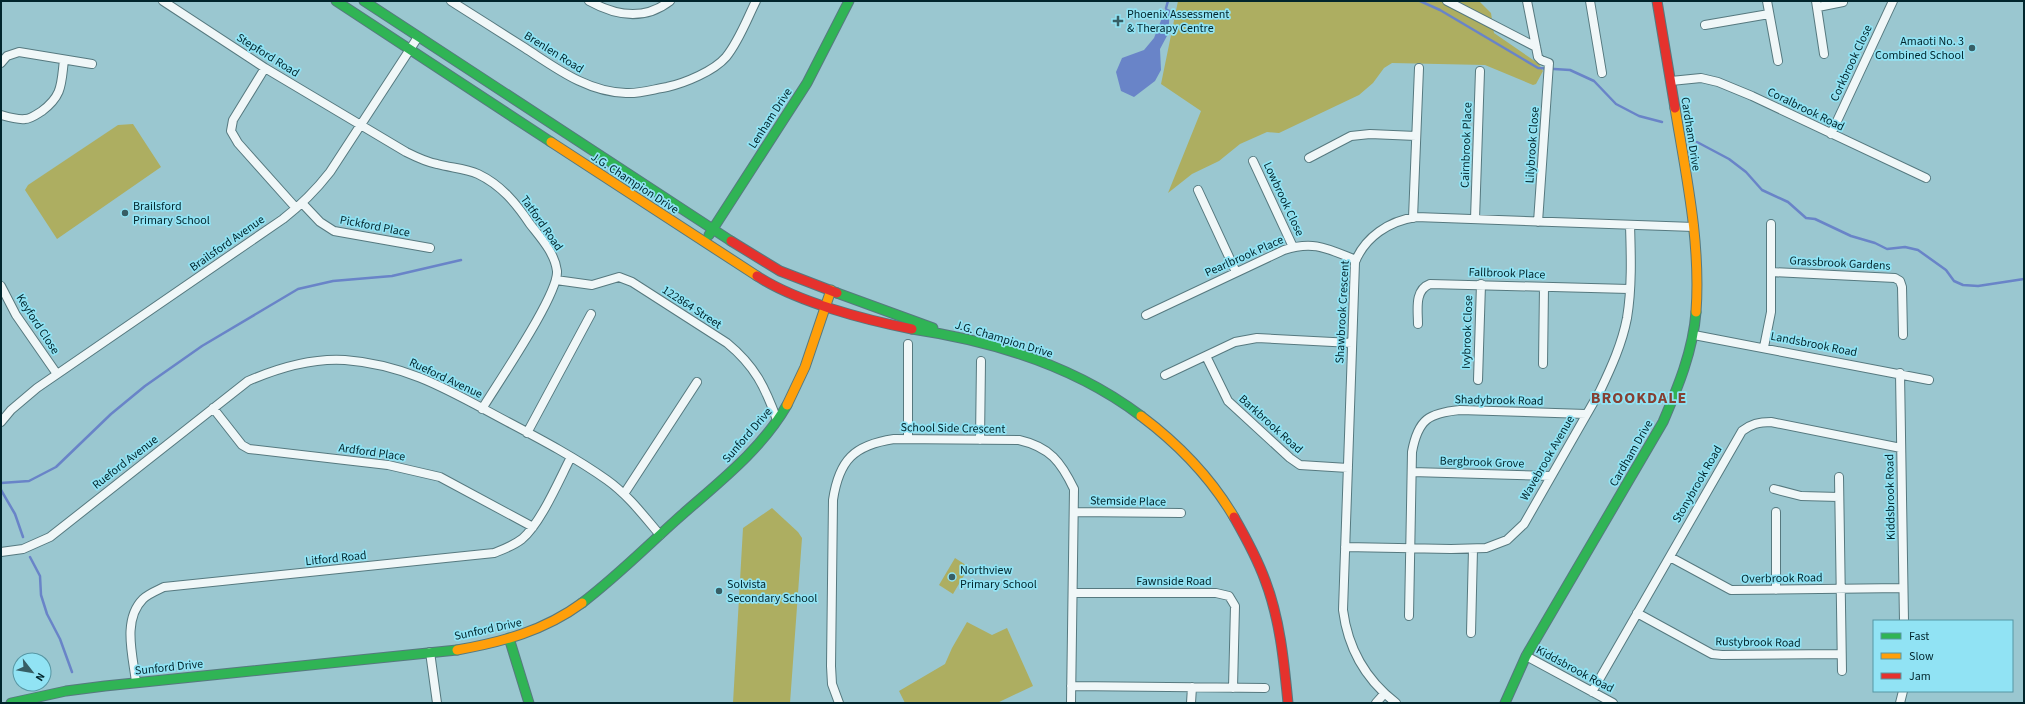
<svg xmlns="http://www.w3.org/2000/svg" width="2025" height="704" font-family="'Source Sans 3',sans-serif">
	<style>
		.green { fill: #adae61 }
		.water { fill: #6984c8 }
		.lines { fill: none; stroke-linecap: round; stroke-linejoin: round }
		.stream { stroke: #6984c8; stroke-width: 2.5 }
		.street-casing { stroke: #56797f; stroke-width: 10 }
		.fast-casing { stroke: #56797f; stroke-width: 11 }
		.slow-casing { stroke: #56797f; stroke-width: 11 }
		.jam-casing { stroke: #56797f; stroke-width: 11 }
		.street { stroke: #f0f7f8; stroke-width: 8 }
		.fast { stroke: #30b455; stroke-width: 9 }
		.slow { stroke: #ff9f0a; stroke-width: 9 }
		.jam { stroke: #e5322d; stroke-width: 9 }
		.poi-dot { fill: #375e65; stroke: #91e3f4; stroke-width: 1.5 }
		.labels { text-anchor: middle; stroke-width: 3.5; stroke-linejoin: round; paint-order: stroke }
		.poi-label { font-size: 12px; fill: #01252c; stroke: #91e3f4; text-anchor: start }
		.street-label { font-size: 12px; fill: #01252c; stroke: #91e3f4 }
		.district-label { font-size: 16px; font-weight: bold; letter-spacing: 1px; fill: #863f32; stroke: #91e3f4 }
	</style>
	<rect width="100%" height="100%" fill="#9ac7d0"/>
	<path class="green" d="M1178,1L1480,2L1491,13L1494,33L1539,64L1543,71L1536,84L1533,85L1485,65L1392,63L1384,68L1373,83L1359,95L1279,133L1267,132L1240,144L1219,161L1192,174L1168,193L1201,111L1161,84Z
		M133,124L161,167L57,239L25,190L28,185L118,125Z
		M772,508L798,532L802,538L790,703H733L743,528Z
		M955,558L969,567L953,594L939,585Z
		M967,622L992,635L1007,628L1033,686L997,703H905L899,691L945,664L952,648Z"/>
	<path class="water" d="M1166,8L1170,10L1168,34L1160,49L1161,70L1155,81L1134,97L1121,91L1116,72L1122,58L1144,50L1154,38Z"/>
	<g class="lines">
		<path class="stream" d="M1420,1L1440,10L1538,68L1570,70L1594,81L1616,104L1639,116L1662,122
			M1166,8L1168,1
			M1697,142L1729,159L1746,172L1762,190L1788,202L1806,218L1815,219L1851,236L1875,243L1887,249L1905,247L1918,250L1946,270L1954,281L1963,285L1978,286L2024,279
			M1,483L29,481L56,467L111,414L145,386L202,346L298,289L333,281L392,276L461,260
			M1,490L15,514L23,537
			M30,557L40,576L41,595L47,614L60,639L72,672"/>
		<defs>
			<path id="street" d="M163,1L265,68L406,152C416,157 426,162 437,164C451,168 465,168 478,174C501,185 516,203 530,224C540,237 555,253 557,271C559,294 497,384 482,409
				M451,1C476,17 500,32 525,48C556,68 587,92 626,93C640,94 654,89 667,87C685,83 714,71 726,57C739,41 747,19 756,1
				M589,1C616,16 644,21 670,1
				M1447,1L1536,47
				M1527,1L1538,57L1541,60L1549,63L1538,222
				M1590,1L1602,73
				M1767,1L1778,61
				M1816,1L1824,54
				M1818,7L1843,2
				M1705,25L1769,14
				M1,63L7,56L19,52L92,64
				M265,68L233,120L231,131L238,143L296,208
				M1671,81L1701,78L1718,82L1752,96L1926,178
				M1,115C8,117 18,120 25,119C31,119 37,114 42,111C63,95 61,84 64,60
				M1831,134L1893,1
				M1309,158L1351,136L1370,134L1416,136
				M1253,161L1293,247
				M1198,190L1236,272
				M302,203L320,222L334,231L430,248
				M1413,218L1419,68
				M1475,219L1480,71
				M1771,272L1895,278L1900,281L1902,287L1903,335
				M556,280L592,285L619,277L632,282L727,343C755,366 765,387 777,420
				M1,286L16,315L57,374
				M1146,315L1284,250C1314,240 1328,249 1356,260
				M1418,324C1418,310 1414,290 1430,284L1629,289
				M1694,335L1929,380
				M1764,347L1771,312V224
				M1206,356L1228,401L1290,458L1300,465L1348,468
				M1543,364L1544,287
				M1900,373L1904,621
				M1165,375L1235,342L1257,338L1352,343
				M1478,380L1481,284
				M213,408L242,445L249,449L388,465L440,477L533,527
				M1,422L11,410L37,388L283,219C301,205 316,190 330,172L418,37
				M527,433L591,314
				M908,439V344
				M980,440L981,361
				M1412,472L1551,476
				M1839,477L1842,671
				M1774,489L1801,496L1839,497
				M624,494L697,382
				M1074,512L1181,513
				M1776,512V590
				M1345,547L1451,549L1486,548L1507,540L1524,524L1600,391C1611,368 1622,344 1627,318C1632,288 1631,256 1630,225
				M1,552L23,549L50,537L248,381C278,368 313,358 345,360C410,365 453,393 508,422C542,440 576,458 607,480C628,495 643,515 660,535
				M1670,557L1731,590L1903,588
				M1073,593H1216L1229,596L1235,606L1233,688
				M1637,613L1712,654L1722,655L1841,654
				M1409,616L1412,452C1418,419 1429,413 1460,410L1586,414
				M1471,633L1473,549
				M430,652L437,703
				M1526,656L1613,703
				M136,682C133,656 122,620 143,599C148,594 158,590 164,587L494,553C504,549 513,546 522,539C541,523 559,480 571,457
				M1071,686L1265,688
				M1592,692L1742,431C1751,424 1759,422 1771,422L1901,448
				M839,703L832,684L831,666L833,500C839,460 854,445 894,439L1019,440C1050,447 1061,462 1074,489L1071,703
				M1191,703L1192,687
				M1376,703L1384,694
				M1396,703C1365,679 1348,649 1343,610L1355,262C1365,237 1389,221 1416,217L1694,227
				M1900,703L1903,691"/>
			<path id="fast" d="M336,1L551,142
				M364,1L731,241
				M709,235L807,83L849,1
				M837,293L933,328
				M912,329C993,341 1074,365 1141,416
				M582,603C615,578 644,549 675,521C715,485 760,452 787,405
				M509,638L529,703
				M11,703L66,691L105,686L457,650
				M1505,703L1526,656L1663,422C1678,387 1693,351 1696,312"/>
			<path id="slow" d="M1675,108C1686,175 1701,243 1696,312
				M551,142L757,276
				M787,405L805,367L831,290
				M1141,416C1177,443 1211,478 1234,517
				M457,650C502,642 544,631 582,603"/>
			<path id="jam" d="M1657,1L1675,108
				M731,241L780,271L837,293
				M757,276C797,302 865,320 912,329
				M1234,517C1246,538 1257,558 1265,580C1280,619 1284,662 1288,703"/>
		</defs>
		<use href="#street" class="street-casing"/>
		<use href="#fast" class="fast-casing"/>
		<use href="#slow" class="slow-casing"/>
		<use href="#jam" class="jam-casing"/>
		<use href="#street" class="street"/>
		<use href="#fast" class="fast"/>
		<use href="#slow" class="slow"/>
		<use href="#jam" class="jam"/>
	</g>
	<g class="poi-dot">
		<path d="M1116 15h4v4h4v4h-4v4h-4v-4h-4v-4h4z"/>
		<circle cx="1972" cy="48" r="4"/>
		<circle cx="125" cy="213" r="4"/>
		<circle cx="952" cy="577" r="4"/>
		<circle cx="719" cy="591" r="4"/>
	</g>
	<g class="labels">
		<g class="poi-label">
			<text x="1127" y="18">Phoenix Assessment<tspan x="1127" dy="14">&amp; Therapy Centre</tspan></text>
			<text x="1964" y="45" text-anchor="end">Amaoti No. 3<tspan x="1964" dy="14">Combined School</tspan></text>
			<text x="133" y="210">Brailsford<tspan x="133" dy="14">Primary School</tspan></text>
			<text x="960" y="574">Northview<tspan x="960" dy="14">Primary School</tspan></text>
			<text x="727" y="588">Solvista<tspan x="727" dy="14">Secondary School</tspan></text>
		</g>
		<g class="street-label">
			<text transform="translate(554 52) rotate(32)" y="4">Brenlen Road</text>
			<text transform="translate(268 55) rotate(32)" y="4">Stepford Road</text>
			<text transform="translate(1851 63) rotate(-65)" y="4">Corkbrook Close</text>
			<text transform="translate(1806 109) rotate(26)" y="4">Coralbrook Road</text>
			<text transform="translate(770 118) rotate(-57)" y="4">Lenham Drive</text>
			<text transform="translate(1691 134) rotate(81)" y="4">Cardham Drive</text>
			<text transform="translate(1466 145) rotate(-88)" y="4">Cairnbrook Place</text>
			<text transform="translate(1532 145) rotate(-86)" y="4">Lilybrook Close</text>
			<text transform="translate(635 183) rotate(33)" y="4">J.G. Champion Drive</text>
			<text transform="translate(1284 199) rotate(65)" y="4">Lowbrook Close</text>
			<text transform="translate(542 223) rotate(55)" y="4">Tatford Road</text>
			<text transform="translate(375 226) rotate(11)" y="4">Pickford Place</text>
			<text transform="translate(227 243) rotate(-35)" y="4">Brailsford Avenue</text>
			<text transform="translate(1244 256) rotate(-24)" y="4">Pearlbrook Place</text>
			<text transform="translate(1840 263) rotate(3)" y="4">Grassbrook Gardens</text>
			<text transform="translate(1507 273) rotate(2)" y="4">Fallbrook Place</text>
			<text transform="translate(692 307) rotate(33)" y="4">122864 Street</text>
			<text transform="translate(1342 312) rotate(-87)" y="4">Shawbrook Crescent</text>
			<text transform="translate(38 324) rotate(57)" y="4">Keyford Close</text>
			<text transform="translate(1467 332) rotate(-88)" y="4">Ivybrook Close</text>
			<text transform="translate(1004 339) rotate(17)" y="4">J.G. Champion Drive</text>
			<text transform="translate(1814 344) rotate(11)" y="4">Landsbrook Road</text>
			<text transform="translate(446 378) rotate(25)" y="4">Rueford Avenue</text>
			<text transform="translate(1499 400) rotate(1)" y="4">Shadybrook Road</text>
			<text transform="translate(1271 424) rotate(42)" y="4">Barkbrook Road</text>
			<text transform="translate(953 428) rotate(1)" y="4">School Side Crescent</text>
			<text transform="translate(747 435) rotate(-49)" y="4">Sunford Drive</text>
			<text transform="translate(372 452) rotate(8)" y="4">Ardford Place</text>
			<text transform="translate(1631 453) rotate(-60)" y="4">Cardham Drive</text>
			<text transform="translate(1547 458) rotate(-60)" y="4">Wavebrook Avenue</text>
			<text transform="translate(125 462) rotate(-38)" y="4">Rueford Avenue</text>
			<text transform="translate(1482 462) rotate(2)" y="4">Bergbrook Grove</text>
			<text transform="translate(1697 484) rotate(-60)" y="4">Stonybrook Road</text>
			<text transform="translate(1890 497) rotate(-91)" y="4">Kiddsbrook Road</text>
			<text transform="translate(1128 501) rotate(1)" y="4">Stemside Place</text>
			<text transform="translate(336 558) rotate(-6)" y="4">Litford Road</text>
			<text transform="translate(1782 578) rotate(-1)" y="4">Overbrook Road</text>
			<text x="1174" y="585">Fawnside Road</text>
			<text transform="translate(488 629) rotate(-12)" y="4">Sunford Drive</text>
			<text transform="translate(1758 642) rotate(1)" y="4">Rustybrook Road</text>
			<text transform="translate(169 667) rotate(-6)" y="4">Sunford Drive</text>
			<text transform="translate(1575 669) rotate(28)" y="4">Kiddsbrook Road</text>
		</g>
		<g class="district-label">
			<text x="1639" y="403">BROOKDALE</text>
		</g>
	</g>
	<rect width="2025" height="704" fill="none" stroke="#01252c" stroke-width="4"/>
	<rect x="1873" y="620" width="140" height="72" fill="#91e3f4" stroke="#5797a4"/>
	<rect x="1881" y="633" width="20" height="6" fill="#30b455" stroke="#5797a4"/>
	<text x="1909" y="640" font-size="12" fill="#01252c">Fast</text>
	<rect x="1881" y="653" width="20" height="6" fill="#ff9f0a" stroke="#5797a4"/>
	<text x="1909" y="660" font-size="12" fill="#01252c">Slow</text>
	<rect x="1881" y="673" width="20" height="6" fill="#e5322d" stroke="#5797a4"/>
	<text x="1909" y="680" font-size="12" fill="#01252c">Jam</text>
	<g transform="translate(32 672) rotate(121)"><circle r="19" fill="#91e3f4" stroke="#5797a4"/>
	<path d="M0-3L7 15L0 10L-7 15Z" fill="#375e65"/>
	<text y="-6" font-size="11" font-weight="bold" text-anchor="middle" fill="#01252c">N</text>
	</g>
</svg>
